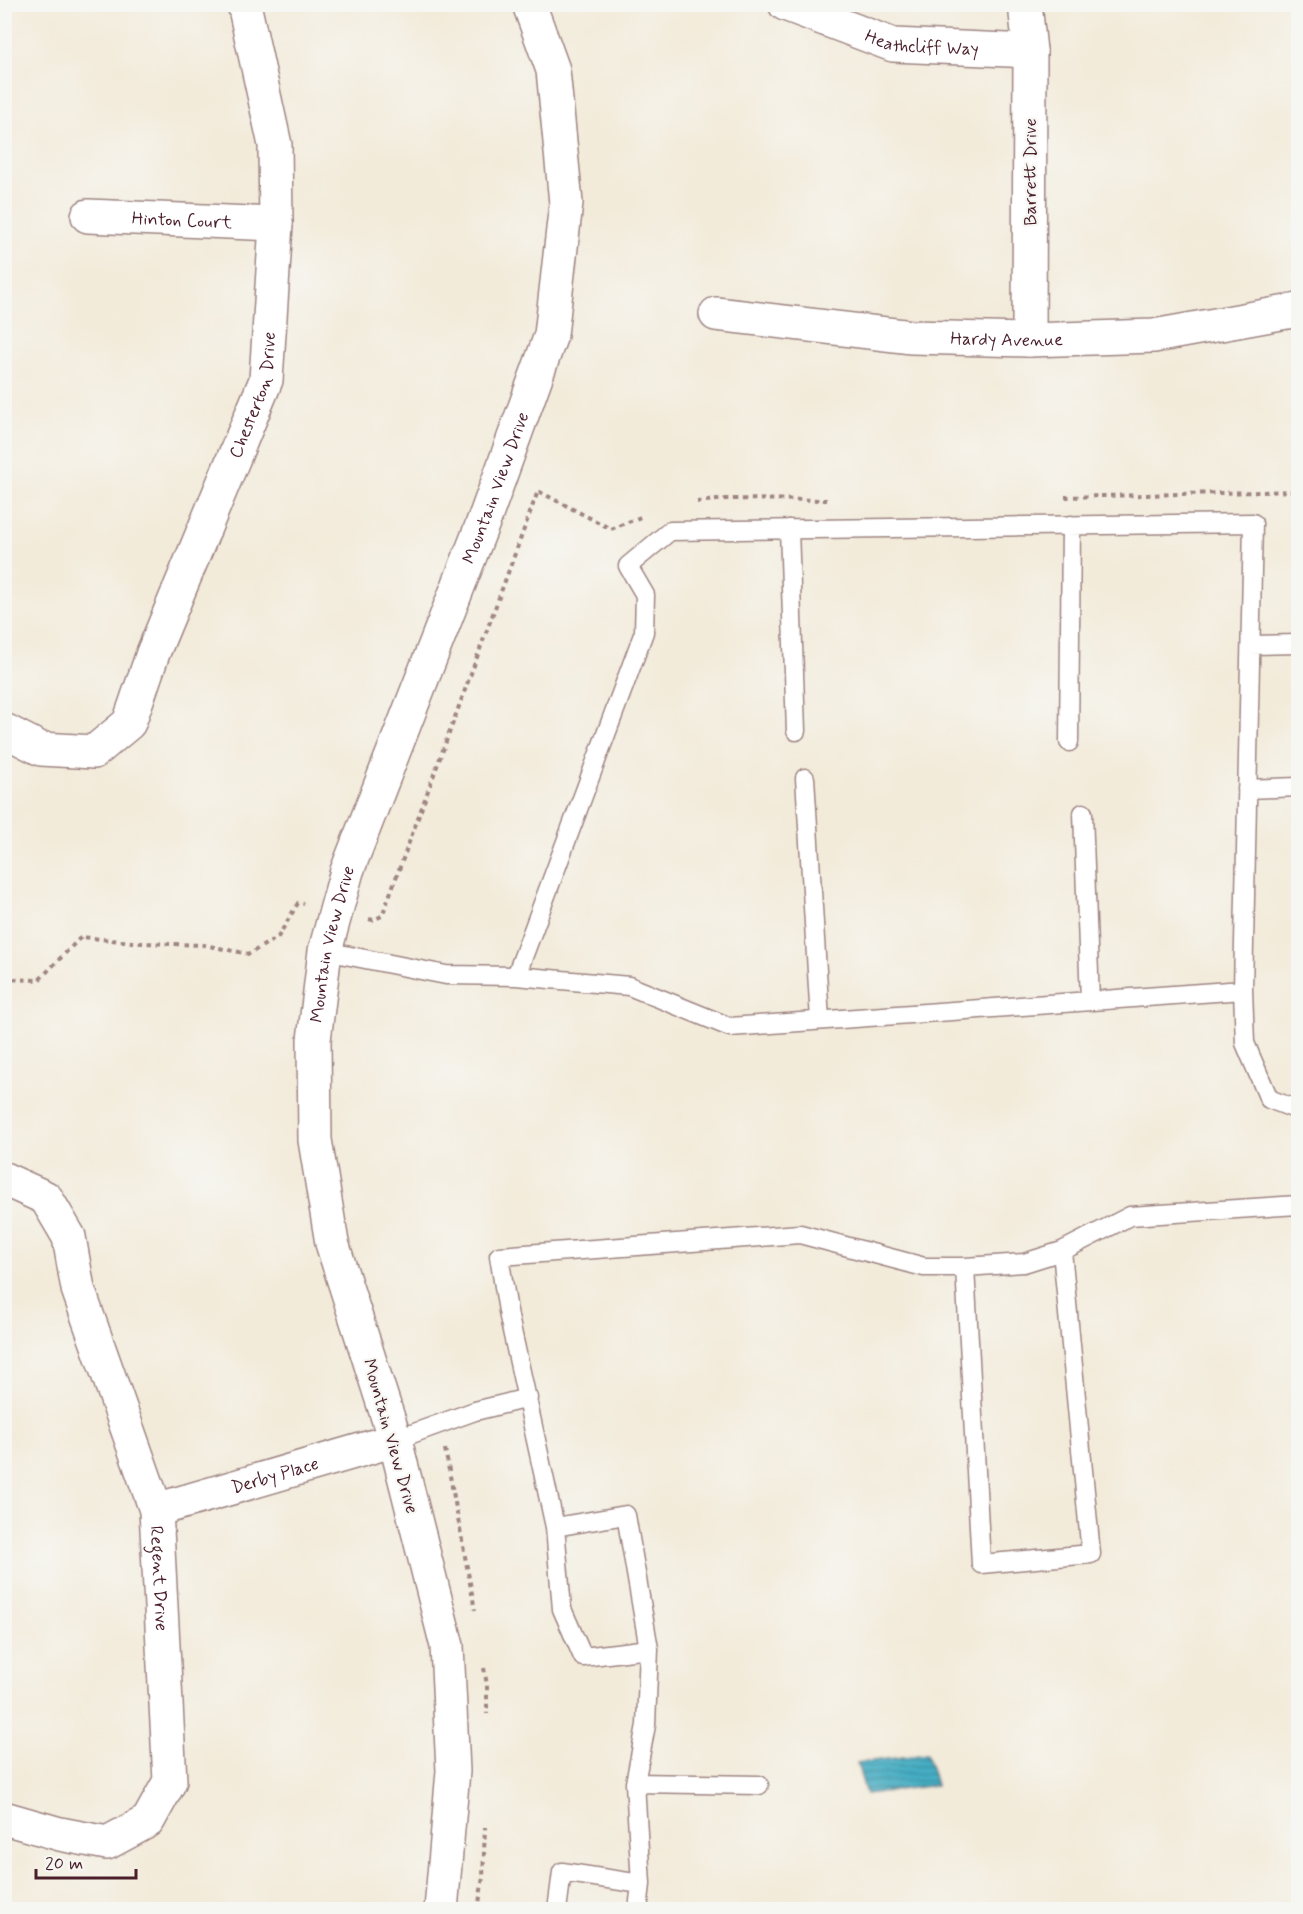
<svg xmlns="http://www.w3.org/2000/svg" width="1303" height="1914" font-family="Mynerve,sans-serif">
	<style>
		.water { fill: url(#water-rules); stroke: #476677; stroke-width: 1.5 }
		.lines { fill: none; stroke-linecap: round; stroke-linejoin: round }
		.lane-casing { stroke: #9e8582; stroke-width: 21 }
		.street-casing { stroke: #9e8582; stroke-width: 36 }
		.secondary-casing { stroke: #9e8582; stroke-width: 36 }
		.path { stroke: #9e8582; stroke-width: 4; stroke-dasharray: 4.5 4.5; stroke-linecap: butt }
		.lane { stroke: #fff; stroke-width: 18 }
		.street { stroke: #fff; stroke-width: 33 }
		.secondary { stroke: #fff; stroke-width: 33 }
		.labels { text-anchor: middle; stroke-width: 4.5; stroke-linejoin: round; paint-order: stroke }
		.street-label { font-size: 18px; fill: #4a1f2b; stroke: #f6f6f2 }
	</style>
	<defs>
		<pattern id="water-rules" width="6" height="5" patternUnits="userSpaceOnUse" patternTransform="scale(1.5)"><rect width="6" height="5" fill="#44adc3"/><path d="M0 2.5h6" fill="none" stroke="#3b8c9f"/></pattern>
	</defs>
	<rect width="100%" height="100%" fill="#f6f6f2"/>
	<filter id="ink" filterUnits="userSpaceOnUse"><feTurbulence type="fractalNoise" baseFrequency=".0167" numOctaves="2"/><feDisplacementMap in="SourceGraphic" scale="12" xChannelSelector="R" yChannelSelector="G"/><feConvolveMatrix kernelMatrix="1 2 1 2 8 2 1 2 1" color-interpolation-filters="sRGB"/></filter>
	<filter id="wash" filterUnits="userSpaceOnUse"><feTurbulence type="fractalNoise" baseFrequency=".008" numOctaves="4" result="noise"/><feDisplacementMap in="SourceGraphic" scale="24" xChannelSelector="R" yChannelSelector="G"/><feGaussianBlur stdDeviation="1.35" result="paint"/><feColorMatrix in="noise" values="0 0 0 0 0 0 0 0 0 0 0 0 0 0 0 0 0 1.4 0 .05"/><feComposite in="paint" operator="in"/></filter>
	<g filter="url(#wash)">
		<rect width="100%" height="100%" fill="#f3ebda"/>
		<path class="water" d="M927,1754L936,1785L866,1794L857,1763Z"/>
	</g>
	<g filter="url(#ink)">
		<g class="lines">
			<defs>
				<path id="lane" d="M789,529L796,731
					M1251,645L1298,644
					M1069,742L1071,525
					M805,778L820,1020
					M1247,789L1298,787
					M1083,813L1090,1001
					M325,951L446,975L516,976L629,986L730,1027L1243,990
					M516,976L644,632L645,595L628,566L670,531L1253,523L1243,990L1245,1043L1269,1099L1298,1110
					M965,1267L981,1564L1091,1554L1062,1251
					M395,1440L475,1411L528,1398
					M555,1527L626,1515L649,1649L646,1725L635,1783L641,1884L638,1910
					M649,1649L583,1657L562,1609L555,1527L509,1317L499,1256L800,1234L924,1267H965L1024,1263L1062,1251L1130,1216L1298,1205
					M635,1783L759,1785
					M557,1910L562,1872L641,1884"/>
				<g id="street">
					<path id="s1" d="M785,4L893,45L1030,51"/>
					<path d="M1025,4L1030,51L1029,340"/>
					<path id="s2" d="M88,216L276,224"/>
					<path id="s3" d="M716,314L912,337L1029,340L1154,336L1298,310"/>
					<path id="s4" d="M4,730L41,749L94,752L129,723L153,653L266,380L276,224L275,145L244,4"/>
					<path id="s5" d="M4,1179L46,1198L69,1237L78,1289L156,1510L170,1781L148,1821L107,1843L60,1834L4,1818"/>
					<path id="s6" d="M156,1510L395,1440"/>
				</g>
				<g id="secondary">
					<path id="s7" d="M441,1910L453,1771L447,1646L395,1440L332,1243L315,1140L314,1040L325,951L347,871L486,515L551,335L566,203L553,70L529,4"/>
				</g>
			</defs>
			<use href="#lane" class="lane-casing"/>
			<use href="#street" class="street-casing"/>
			<use href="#secondary" class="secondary-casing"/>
			<path class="path" d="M1065,497L1298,491
				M697,502L726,499L827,500
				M369,919L373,920L382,916L538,491L611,529L643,516
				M4,979L39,980L81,937L142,943L204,945L249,954L278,937L298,903L304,904
				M445,1449L475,1610
				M484,1668L487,1685V1714
				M478,1910L483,1877L485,1827"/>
			<use href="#lane" class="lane"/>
			<use href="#street" class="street"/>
			<use href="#secondary" class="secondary"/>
		</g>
	</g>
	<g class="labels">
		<g class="street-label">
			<text dy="6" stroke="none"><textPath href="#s1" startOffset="144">Heathcliff Way</textPath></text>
			<text transform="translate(1030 172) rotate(-90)" y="6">Barrett Drive</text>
			<text dy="6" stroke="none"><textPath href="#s2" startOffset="94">Hinton Court</textPath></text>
			<text dy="6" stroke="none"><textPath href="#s3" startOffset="292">Hardy Avenue</textPath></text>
			<text dy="6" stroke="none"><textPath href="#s4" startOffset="492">Chesterton Drive</textPath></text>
			<text dy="6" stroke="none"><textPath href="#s7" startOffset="1472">Mountain View Drive</textPath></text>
			<text dy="6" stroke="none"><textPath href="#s7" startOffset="986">Mountain View Drive</textPath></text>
			<text transform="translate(391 1436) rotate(74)" y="6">Mountain View Drive</text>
			<text dy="6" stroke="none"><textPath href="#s6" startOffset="124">Derby Place</textPath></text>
			<text dy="6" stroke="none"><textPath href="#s5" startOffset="447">Regent Drive</textPath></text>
		</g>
	</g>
	<rect width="1303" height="1914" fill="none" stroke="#f6f6f2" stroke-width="24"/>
	<path d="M36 1869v9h100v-9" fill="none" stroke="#4a1f2b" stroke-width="3"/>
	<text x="45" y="1869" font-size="18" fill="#4a1f2b" stroke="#f6f6f2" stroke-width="4.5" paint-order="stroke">20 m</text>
</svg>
